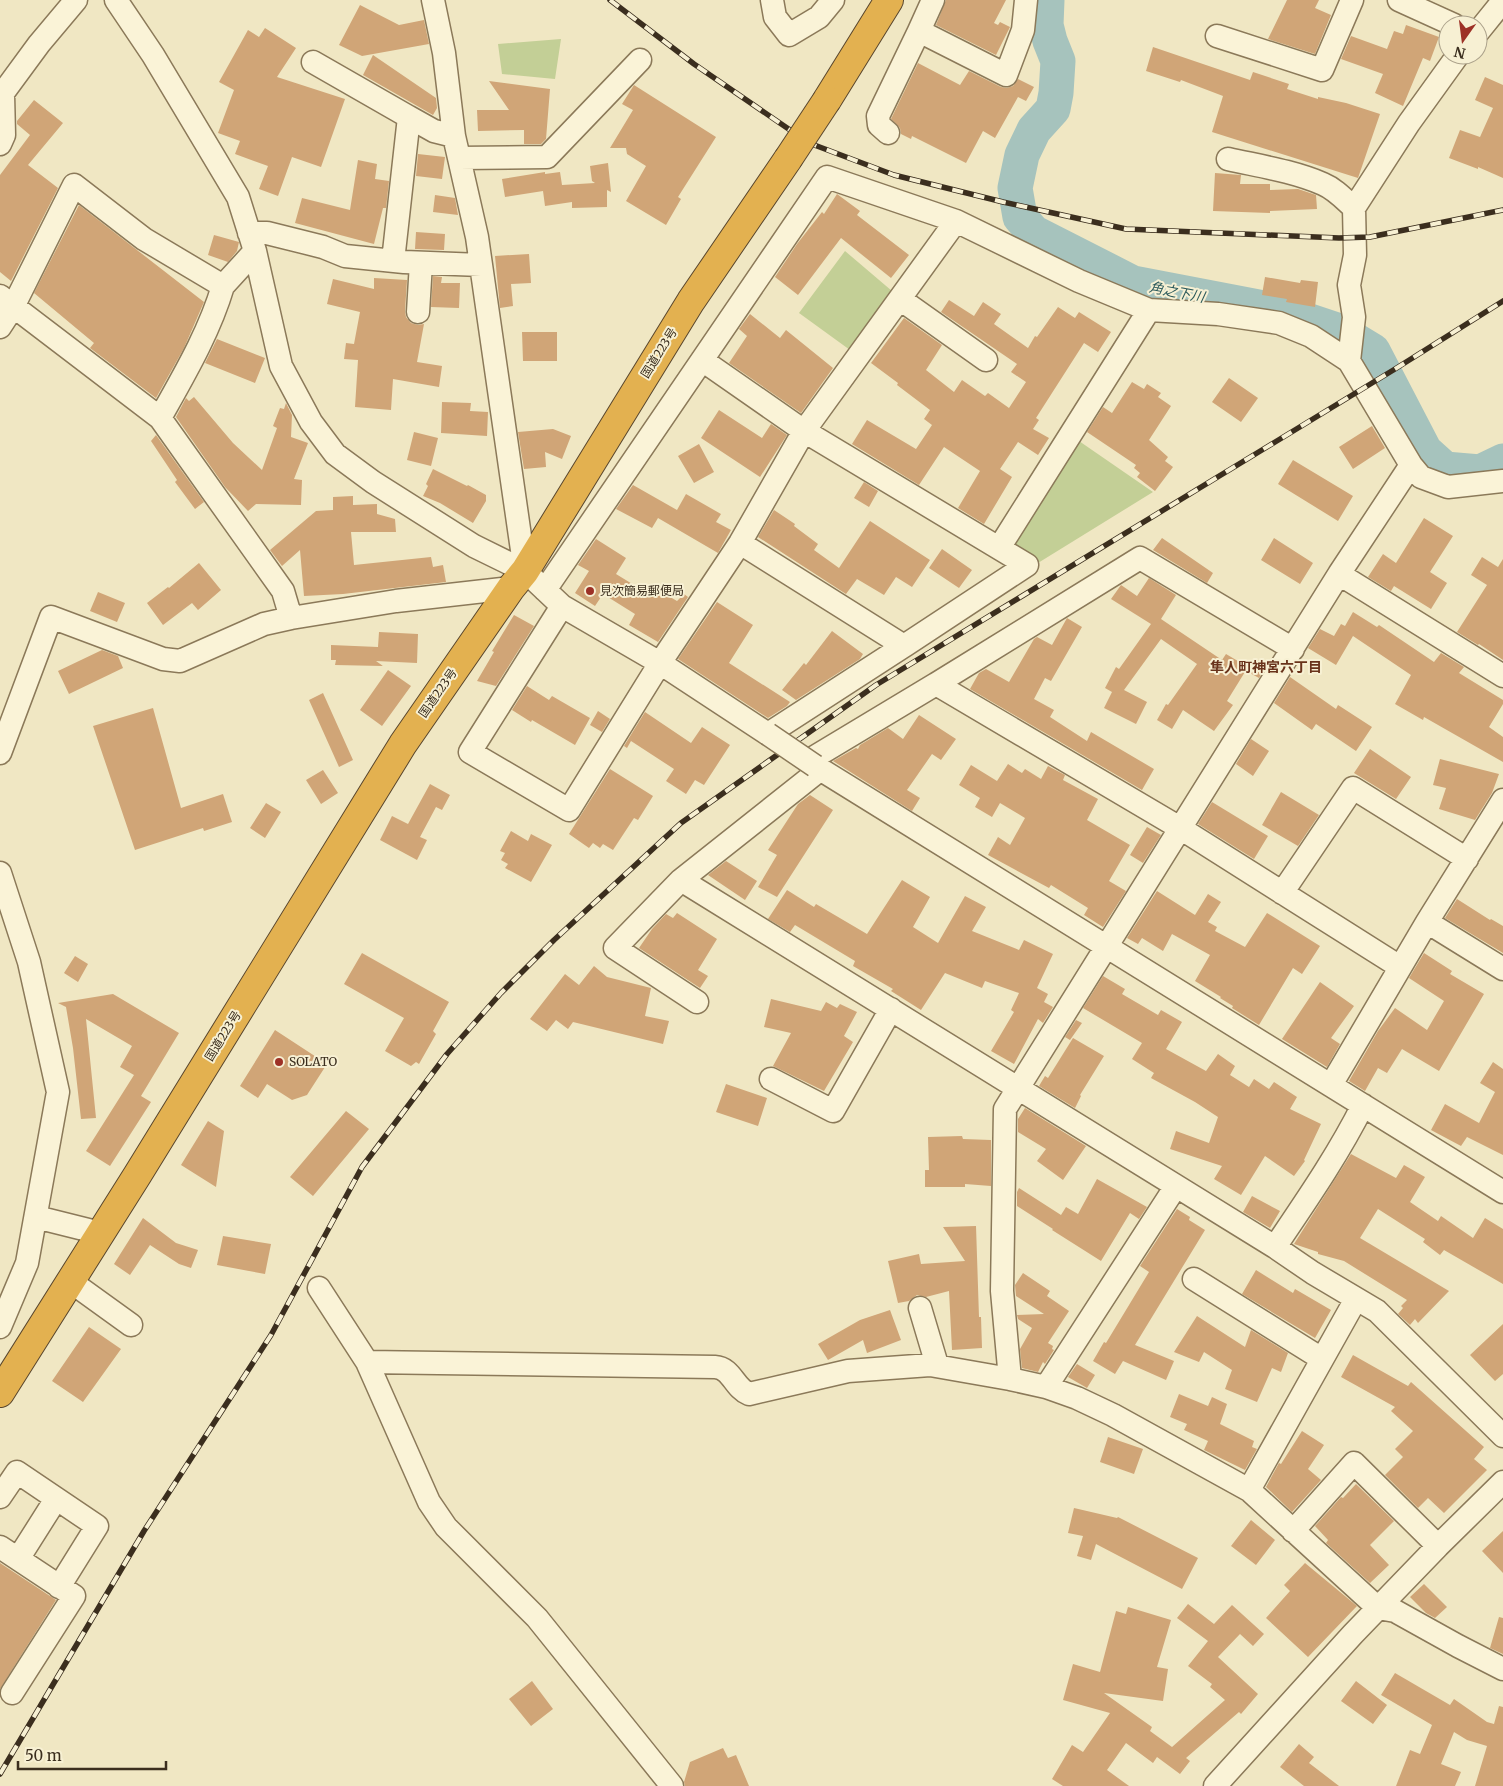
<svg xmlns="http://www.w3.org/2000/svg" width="1503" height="1786" font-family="Merriweather,'Noto Sans JP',serif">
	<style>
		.green { fill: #c3cf96 }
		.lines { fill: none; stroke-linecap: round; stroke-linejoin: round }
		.river { stroke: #a6c3bd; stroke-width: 35 }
		.building { fill: #d0a577 }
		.minor-casing { stroke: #8b7959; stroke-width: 25 }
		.highway-casing { stroke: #59462d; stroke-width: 30 }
		.minor { stroke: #faf3d7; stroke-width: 22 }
		.highway { stroke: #e3b150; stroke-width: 28 }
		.rail-casing { stroke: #3b2e1e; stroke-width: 5.5 }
		.rail { stroke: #f7f0d3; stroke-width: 4; stroke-dasharray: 11; stroke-linecap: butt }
		.minor-bridge-casing { stroke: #8b7959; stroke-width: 25; stroke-linecap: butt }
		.highway-bridge-casing { stroke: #59462d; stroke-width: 30; stroke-linecap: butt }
		.minor-bridge { stroke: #faf3d7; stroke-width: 22 }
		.highway-bridge { stroke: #e3b150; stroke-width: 28 }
		.poi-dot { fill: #9d3126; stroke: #f7f0d3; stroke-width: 2 }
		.labels { text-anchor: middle; stroke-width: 4; stroke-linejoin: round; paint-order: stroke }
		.street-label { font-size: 12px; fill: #3b2e1e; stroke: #f7f0d3 }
		.poi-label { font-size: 12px; fill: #3b2e1e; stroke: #f7f0d3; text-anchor: start }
		.water-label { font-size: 14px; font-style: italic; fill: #2c5a5b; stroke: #f7f0d3 }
		.neighbourhood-label { font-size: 14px; font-weight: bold; fill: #69331b; stroke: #f7f0d3 }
	</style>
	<rect width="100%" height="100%" fill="#f0e7c3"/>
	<path class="green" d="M561,39L555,79L502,74L498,44Z
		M845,251L892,291L850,350L799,313Z
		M1079,441L1153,492L1038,563L1009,546Z"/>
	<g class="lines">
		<path class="river" d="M1047,0L1046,25L1050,41L1058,61L1056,93L1053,109L1034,130L1022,155L1015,188L1020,217L1033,232L1133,283L1280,311L1340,331L1373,351L1425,451L1445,469L1480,472L1503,461"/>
	</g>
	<path class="building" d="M946,0H1006L994,23L998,25L1000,22L1010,27L996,55L936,25Z
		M1287,0H1319L1315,8L1331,15L1315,54L1268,39Z
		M360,5L399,25L424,20L429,44L362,56L339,45Z
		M1406,25L1439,37L1430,61L1423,58L1403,106L1375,93L1383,74L1341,59L1351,36L1387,49L1394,31L1403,34Z
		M265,28L296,48L277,77L345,99L321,167L292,157L278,196L259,189L268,166L235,154L240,141L218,133L234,90L219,82L248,30L259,37Z
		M1153,47L1250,80L1253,72L1289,84L1287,89L1318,99V97L1346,103L1380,114L1358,178L1212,132L1223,96L1181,80L1180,82L1146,71Z
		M373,55L436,98L437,108L433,115L363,75Z
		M918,63L960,85L969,71L1001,87L1007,88L1013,86L1018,79L1034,87L1026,101L1018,97L995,138L983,131L966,163L912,136L911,139L901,134L900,128L891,119Z
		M1485,77L1503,85V178L1478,167V169L1449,158L1460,130L1480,137L1493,108L1475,100Z
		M489,81L550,89L546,139L541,144H524V130L478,131L477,110H509Z
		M634,85L716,137L678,197L681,199L666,225L626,201L646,166L627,154L626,148H610L633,110L622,104Z
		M34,100L63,123L28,165L58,188L11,281L0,272V175L30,135L17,124V121Z
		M418,154L445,157L442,179L416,176Z
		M358,160L377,164L375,179L389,181L386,208H383L374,244L295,223L302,198L350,210Z
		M608,163L611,192L607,190V207L572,208V202L545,206L543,191L505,197L502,179L545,172V174L560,172L562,185L595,183L592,181L590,166Z
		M1215,173L1241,175L1240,184H1270V190L1298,189L1316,195L1317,209L1270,211V213L1213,211Z
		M837,194L860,211L857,215L909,255L891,278L841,238L798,295L775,277L797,244L822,212L824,214Z
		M435,195L455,198L458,215L433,212Z
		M79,205L204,302L184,348L156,398L90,348L94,343L34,293Z
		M416,232L445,234L444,250L415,249Z
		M214,235L239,242L237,251L228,262L208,255Z
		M529,254L531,283L511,284L513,306L500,308L495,256Z
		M433,276L442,277L441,283H460L459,308L431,307Z
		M1265,277L1300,283L1301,280L1318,282L1315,307L1286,302L1287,299L1262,295Z
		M374,278L407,280L405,311L406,317L411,323L418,325L424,324L417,362L442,366L439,387L393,379L391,410L355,407L358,360L344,359L346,343L354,344L360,312L327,304L333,279L374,289Z
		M949,300L974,316L983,302L1001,314L994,324L1028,348L1035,336L1037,337L1058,307L1075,318L1079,312L1111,332L1098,352L1084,343L1036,418L1039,420L1033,429L1049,438L1038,455L1018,442L1000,469L1012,477L984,524L958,508L980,471L944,447L919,485L852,444L867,420L916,449L932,425L924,419L930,410L897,385L898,383L871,363L904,318L942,345L926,370L954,392L962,380L985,396L988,393L1009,408L1026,382L1011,372L1017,364L941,312Z
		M750,314L780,338L786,330L833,368L801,413L729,363L747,336L739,329Z
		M522,332H557V361H523Z
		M217,339L265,358L255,383L205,363Z
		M1229,378L1258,398L1241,422L1212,402Z
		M1132,382L1144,389L1147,384L1161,393L1158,397L1171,406L1149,440L1168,457L1165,461L1173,467L1155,491L1137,477L1140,473L1134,468L1136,465L1087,432L1103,407L1112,413Z
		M194,397L233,443L262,470L277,428L273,426L280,408L284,409L286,403L292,415L291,437L308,443L294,479L302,480L301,505L256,504L248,511L225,487L176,417L186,398L189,401Z
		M442,402L471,403L470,411L488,412L487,436L441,433Z
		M719,410L762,438L771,424L787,435L760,477L701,438Z
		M1372,426L1385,448L1353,469L1339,447Z
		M553,429L571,436L562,459L545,452L546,467L524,469L518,432Z
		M414,432L438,438L431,466L407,460Z
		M156,435L204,502L195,509L175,482L177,480L151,441Z
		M699,444L714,472L694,483L678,456Z
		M1293,460L1353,496L1338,521L1278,484Z
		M433,469L467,486L468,485L486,495V501L473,523L440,503L423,496L428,486L426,484Z
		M864,482L878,491L869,507L854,498Z
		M633,485L677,510L686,494L721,514L716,522L731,530L718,553L658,518L652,528L616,509Z
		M353,496V505L377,504V514L395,519L396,532H351L354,565L431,557L433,567L443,565L446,582L343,594L304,596L300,550L282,566L270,550L316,511L333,510V497Z
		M774,510L795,524L794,526L818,544L814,550L839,568L870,521L930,560L912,587L896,577L884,595L857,579L846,594L758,537Z
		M1424,518L1453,536L1430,572L1447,583L1431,609L1394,586L1391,591L1368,577L1383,554L1396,563Z
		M1162,538L1213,573L1207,583L1153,550Z
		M1274,538L1313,563L1300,584L1261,560Z
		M596,539L626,558L616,574L647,593L651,586L677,601L684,594L688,597L658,642L629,625L635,614L603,594L595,606L575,593L589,571L578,565Z
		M942,549L972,570L959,588L929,568Z
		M1482,557L1498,567L1503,559V660L1479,644L1478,645L1457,632L1487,585L1471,575Z
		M199,563L221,590L198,610L192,603L163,625L147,603L168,587L169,588Z
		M1149,578L1176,595L1161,619L1222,660L1226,654L1248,667L1227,701L1233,705L1214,731L1183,710L1172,729L1157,720L1166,704L1168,705L1197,664L1161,639L1124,690L1147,702L1136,724L1104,708L1112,692L1105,688L1116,667L1119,669L1151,624L1111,599L1121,585L1137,596Z
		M98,592L125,603L117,622L90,611Z
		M717,602L753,625L729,663L790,702L787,706L768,718L678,659Z
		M1353,612L1377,627L1379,625L1434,662L1441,653L1464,667L1459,673L1503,700V704L1489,727L1503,737V762L1424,717L1423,720L1395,704L1411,675L1353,636L1336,665L1308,648L1320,629L1334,636L1341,624L1345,626Z
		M514,615L534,626L496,686L477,681L494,652L492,651Z
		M1067,618L1082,627L1051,681L1045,678L1034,699L1054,710L1050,717L1087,741L1091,732L1154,769L1142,790L970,689L979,673L986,669L1009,682L1034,639L1037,637L1052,645Z
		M832,631L863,654L860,659L796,700L782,690L804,663L806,665Z
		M379,632L418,634L417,663L376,661L383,666L335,665L336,660H331V645L378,647Z
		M102,650L118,656L123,668L69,694L58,671Z
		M1256,659L1266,665L1259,678L1248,672Z
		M388,670L411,686L382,726L360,710Z
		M1290,677L1336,709L1338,705L1372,727L1356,751L1316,724L1312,730L1274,703Z
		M527,686L549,700L552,696L590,718L575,745L532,720L531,722L512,710Z
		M323,693L353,760L339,767L309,700Z
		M153,708L181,808L223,794L232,822L204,831L203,828L135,850L93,726Z
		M598,711L610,719L602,732L590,725Z
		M645,712L691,743L702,727L730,745L704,785L695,780L686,794L666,781L674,769L631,741L627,748L624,746Z
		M919,715L956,739L941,760L932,754L907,790L920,798L912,811L833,761L856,748L858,749L860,745L888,728L903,739Z
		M1251,739L1269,751L1253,776L1236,764Z
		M1370,749L1411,777L1396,799L1354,773Z
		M1440,759L1499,774L1492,793L1475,820L1439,809L1446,788L1433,785Z
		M1008,764L1022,773L1025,769L1041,779L1048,766L1065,775L1063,780L1098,799L1087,820L1130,845L1109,881L1126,891L1103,927L1084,915L1088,908L1051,885L1049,888L988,855L998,837L1010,845L1025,818L1000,803L992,817L975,807L980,798L959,785L971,765L997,781Z
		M610,769L653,796L638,820L634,818L613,850L603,844L600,848L593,843L589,848L569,834Z
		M323,770L338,793L321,804L306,780Z
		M430,784L450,795L442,810L436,807L420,837L427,840L417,860L380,840L392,816L408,824Z
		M1281,792L1319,815L1298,846L1262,825Z
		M810,795L833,810L777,897L758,887L777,855L768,850L798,804Z
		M1212,802L1268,836L1254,859L1198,824Z
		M266,803L281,812L265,838L250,828Z
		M1147,827L1161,835L1143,863L1130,855Z
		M511,831L528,841L531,834L552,845L531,882L505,868L508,864L501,860L505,853L500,851Z
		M726,861L757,881L745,900L708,875Z
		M902,880L930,897L913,927L938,943L965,896L986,907L972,931L1019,950L1024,940L1053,954L1037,988L1048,994L1044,1002L1053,1007L1043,1023L1038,1019L1014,1064L991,1051L1014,1012L1011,1010L1019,993L985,981L982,988L945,973L921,1010L891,991L893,989L853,966L855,961L795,925L790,932L768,919L787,890L814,907L816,904L867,934Z
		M1157,891L1195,915L1208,894L1221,902L1208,922L1217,927L1215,931L1245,947L1267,913L1320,946L1302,974L1293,968L1259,1025L1232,1008L1233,1006L1220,998L1221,997L1195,981L1210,955L1172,934L1163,951L1142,938L1138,944L1127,938Z
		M1457,899L1490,920L1491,919L1503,926V953L1445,918Z
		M677,913L717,939L698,970L708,976L700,988L639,948L652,929L666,914L673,918Z
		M362,953L449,1002L433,1031L436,1034L419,1064L416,1062L411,1066L385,1051L404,1018L344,984Z
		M1424,953L1452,971L1450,974L1484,994L1439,1071L1402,1049L1387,1073L1378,1068L1365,1091L1349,1081L1378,1031L1395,1008L1427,1030L1444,1001L1409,978Z
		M75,956L88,964L78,982L64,973Z
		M594,966L607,977L651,988L645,1016L669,1021L663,1044L573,1022L568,1029L556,1020L547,1031L530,1019L565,974L579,985Z
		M1103,976L1125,989L1122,994L1158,1015L1161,1010L1182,1022L1166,1049L1206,1071L1218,1054L1235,1066L1230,1075L1249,1087L1254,1079L1269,1089L1274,1082L1297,1097L1290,1109L1321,1124L1304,1160L1305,1161L1294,1176L1265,1156L1241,1195L1214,1179L1222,1166L1170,1149L1176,1131L1209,1143L1218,1117L1195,1102L1151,1078L1154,1073L1132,1059L1142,1043L1083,1008Z
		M1320,982L1354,1006L1331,1038L1340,1044L1327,1067L1282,1039Z
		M113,994L179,1033L141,1096L151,1102L110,1166L86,1151L134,1075L120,1067L132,1046L86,1019L96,1118L81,1119L73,1048L66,1007L58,1003Z
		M771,999L821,1011L826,1002L837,1008L840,1004L857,1012L844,1036L853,1042L824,1091L773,1066L791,1033L764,1027Z
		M1076,1020L1082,1023L1070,1040L1065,1037Z
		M275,1030L327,1064L307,1095L292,1100L267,1084L258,1098L240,1086Z
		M1073,1038L1104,1056L1080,1095L1081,1096L1075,1108L1039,1086L1045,1076L1048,1078Z
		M1493,1062L1503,1069V1155L1467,1137L1461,1146L1431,1130L1445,1104L1479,1123L1495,1092L1480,1083Z
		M726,1084L767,1098L758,1126L716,1112Z
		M1025,1108L1086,1146L1063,1180L1037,1161L1046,1149L1018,1132V1119Z
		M346,1111L369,1129L313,1196L290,1177Z
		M208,1121L224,1131L216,1187L181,1165Z
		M962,1136L963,1139L991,1140V1186L965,1184V1187H925V1170H929L928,1137Z
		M1351,1154L1396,1178L1404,1165L1425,1177L1410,1202L1438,1221L1441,1216L1473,1238L1485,1218L1503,1229V1284L1444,1250L1440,1255L1423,1242L1425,1239L1378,1209L1360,1238L1449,1291L1418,1323L1415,1319L1410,1325L1398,1314L1403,1308L1401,1306L1407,1300L1344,1261L1318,1254V1252L1294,1244Z
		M1097,1179L1147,1207L1139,1219L1130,1213L1101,1261L1052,1230L1053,1229L1017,1206V1192L1019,1188L1061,1215L1066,1207L1078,1214Z
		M1252,1196L1280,1211L1270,1228L1243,1212Z
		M1177,1209L1190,1217L1189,1220L1205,1230L1135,1345L1174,1361L1166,1380L1123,1361L1115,1374L1093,1361L1104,1342L1106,1343L1149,1272L1140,1266Z
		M143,1218L176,1243L198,1250L191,1268L179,1264L150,1245L130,1275L114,1264Z
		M976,1226L979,1317H981L982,1348L952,1350L949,1291L926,1297L917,1295L909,1301L898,1303L888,1261L919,1254L921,1264L965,1261L943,1227Z
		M223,1236L271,1244L265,1274L217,1265Z
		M1256,1270L1293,1293L1295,1289L1331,1310L1315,1338L1242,1294Z
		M1023,1273L1050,1291L1047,1296L1069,1311L1048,1343L1053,1346L1052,1349L1054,1350L1045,1364L1043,1362L1038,1372L1022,1368L1020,1349L1032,1328L1018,1319L1017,1315L1044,1314L1016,1296L1015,1285Z
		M890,1310L901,1340L867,1353L863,1340L828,1360L818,1344L860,1320Z
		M1197,1316L1245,1347L1251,1330L1288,1353L1281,1372L1272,1368L1257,1402L1225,1389L1232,1370L1204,1352L1199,1362L1174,1352Z
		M1503,1324V1374L1495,1381L1470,1355Z
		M89,1327L121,1349L83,1402L52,1381Z
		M1353,1355L1408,1386L1411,1382L1484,1447L1474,1459L1487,1470L1444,1513L1428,1498L1418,1508L1385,1475L1403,1457L1395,1449L1413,1431L1391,1411L1395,1407L1341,1377Z
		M1077,1364L1095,1375L1087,1388L1068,1377Z
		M1179,1394L1208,1406L1212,1397L1227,1404L1220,1424L1254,1441L1252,1447L1257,1449L1245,1470L1204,1450L1208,1441L1184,1430L1187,1424L1170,1417Z
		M1302,1431L1324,1445L1308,1469L1321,1480L1292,1512L1266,1487L1279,1463L1281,1464Z
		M1108,1437L1143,1449L1134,1474L1100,1462Z
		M1356,1484L1394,1521L1370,1545L1389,1565L1370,1583L1326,1543L1328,1540L1315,1526L1341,1497L1343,1498Z
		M1074,1508L1117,1518L1118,1517L1198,1558L1182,1589L1096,1544L1091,1560L1077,1556L1083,1536L1068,1533Z
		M1251,1520L1275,1540L1256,1565L1231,1546Z
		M1503,1531V1573L1482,1551Z
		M0,1563L56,1600L0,1689Z
		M1305,1563L1357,1606L1308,1657L1266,1618L1290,1591L1284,1585Z
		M1424,1584L1447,1607L1435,1618L1426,1613L1410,1597Z
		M1188,1604L1214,1624L1232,1605L1264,1634L1253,1646L1240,1634L1218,1657L1258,1694L1241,1714L1239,1712L1186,1758L1190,1761L1180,1774L1157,1757L1153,1763L1126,1743L1107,1770L1129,1786H1063L1052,1779L1072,1745L1083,1752L1110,1713L1063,1700L1073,1664L1100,1672L1116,1611L1126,1614L1128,1607L1171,1620L1157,1667L1168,1669L1163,1701L1104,1693L1152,1727L1150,1731L1172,1747L1225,1700L1210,1687L1212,1684L1188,1666L1208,1641L1177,1618Z
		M1499,1617L1503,1618V1654L1490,1648Z
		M1395,1673L1450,1705L1454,1699L1487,1722L1494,1724L1499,1706L1503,1707V1786H1475L1487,1746L1467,1740L1454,1732L1441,1764L1461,1772L1455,1786H1396L1410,1750L1420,1754L1432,1725L1381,1695Z
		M532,1681L553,1709L531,1726L509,1699Z
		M1356,1681L1387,1705L1373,1724L1341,1701Z
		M1299,1744L1314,1757L1309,1763L1339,1786H1304L1280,1767Z
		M723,1748L728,1758L736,1755L749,1786H685L684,1782L690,1762Z"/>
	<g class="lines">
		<defs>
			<path id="minor" d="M116,0L153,55L238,197L255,251L281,366L311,422L335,454L373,482L474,546L525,571L562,606L660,663L768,734L904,646
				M433,0L444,53L454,136L477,237L525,571
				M772,0L775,17L789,35L819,17L833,0
				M933,0L919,31L1006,75L1023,30L1026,0
				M1399,0L1454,25
				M1478,32L1503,1
				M1217,36L1322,70L1352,0
				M313,62L409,117
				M0,97L39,44L76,0
				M888,133L879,125L878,116L919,31
				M0,144L4,135L3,94
				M459,158L547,157L640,60
				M1228,159C1259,166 1293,171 1323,184C1335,189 1344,199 1354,208
				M249,233H267L323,247L345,256L404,262L481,265
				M393,261L409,117L434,131L454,136
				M0,296L160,418L283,591L291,618
				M900,299L986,360
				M418,312L421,263
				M0,327L13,307L74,185L144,239L223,286L255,251
				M702,360L804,431L1027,565L904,646L740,543
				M1349,361L1354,317L1349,285L1355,255L1354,208L1409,123L1458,55
				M160,418C184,375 209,333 223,286
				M1411,465L1339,574L1005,1109L1002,1291L1010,1379L1046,1387L1077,1398L1113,1415L1249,1490L1378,1608L1395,1611L1458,1646L1503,1669
				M999,548L1149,310
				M1339,574L1503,676
				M545,590L827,177L956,221L1079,281L1149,310L1218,314L1279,323L1311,336L1349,361L1411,465L1421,477L1448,487L1503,481
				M562,606L470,752L569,810L660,663L740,543L804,431L956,221
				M1293,649L1140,558L936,684L1180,828L1400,967
				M0,753L51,617L163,659L180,661L264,624L291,618L396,601L511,588
				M808,761L936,684
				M815,766L1503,1192
				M821,769L681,880L1275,1247L1313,1273L1377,1311L1503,1436
				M0,873L29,962L58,1092L27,1263L0,1327
				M681,880L615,948L697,1002
				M1282,893L1353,788L1467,859
				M1427,922L1503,969
				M771,1079L833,1111L891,1009
				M1331,1085L1427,922L1503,800
				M36,1217L100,1233
				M1275,1247C1306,1201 1338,1155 1363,1105
				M1194,1279L1322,1359
				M70,1281L131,1325
				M319,1288L367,1362L429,1502L446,1527L537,1618L672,1786
				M920,1308L937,1365
				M367,1362L715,1367C732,1368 734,1388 749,1394L848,1371L930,1365L1010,1379
				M1046,1387L1176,1186
				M1249,1490L1356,1299
				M0,1497L17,1472L97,1526L59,1587
				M1293,1531L1354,1463L1438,1546
				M0,1547L74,1596L12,1693
				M18,1559L56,1499
				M1215,1786L1353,1634L1438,1546L1503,1482"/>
			<path id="highway" d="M827,100L889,0
				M0,1393L138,1174L403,744L511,588L525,571L691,301L788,159"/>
		</defs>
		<use href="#minor" class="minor-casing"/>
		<use href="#highway" class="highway-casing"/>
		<use href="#minor" class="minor"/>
		<use href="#highway" class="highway"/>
		<defs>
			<path id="rail" d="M610,0L694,64L809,143L894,175L1003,202L1126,229L1339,238L1370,237L1503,210
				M0,1774L144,1531L271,1335L362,1167L447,1054L501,993L554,940L681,823L876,685L1395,369L1503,301"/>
		</defs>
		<use href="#rail" class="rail-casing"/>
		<use href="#rail" class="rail"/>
		<defs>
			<path id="minor-bridge" d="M768,734L815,766"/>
			<path id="highway-bridge" d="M788,159L827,100"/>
		</defs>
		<use href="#minor-bridge" class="minor-bridge-casing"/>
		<use href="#highway-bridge" class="highway-bridge-casing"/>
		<use href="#minor-bridge" class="minor-bridge"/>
		<use href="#highway-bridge" class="highway-bridge"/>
	</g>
	<g class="poi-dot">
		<circle cx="590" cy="591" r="5"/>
		<circle cx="279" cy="1062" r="5"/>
	</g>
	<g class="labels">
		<g class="street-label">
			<text transform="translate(659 353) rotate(-58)" y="4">国道223号</text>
			<text transform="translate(438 693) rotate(-55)" y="4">国道223号</text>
			<text transform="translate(223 1036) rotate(-58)" y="4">国道223号</text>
		</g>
		<g class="poi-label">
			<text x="600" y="595">見次簡易郵便局</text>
			<text x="289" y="1066">SOLATO</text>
		</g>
		<g class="water-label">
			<text transform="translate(1177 292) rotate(11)" y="5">角之下川</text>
		</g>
		<g class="neighbourhood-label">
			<text x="1266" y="672">隼人町神宮六丁目</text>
		</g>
	</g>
	<g transform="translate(1463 40) rotate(194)"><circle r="24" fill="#f7f0d3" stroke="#aca28b"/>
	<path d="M0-4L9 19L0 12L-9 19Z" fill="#9d3126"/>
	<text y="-8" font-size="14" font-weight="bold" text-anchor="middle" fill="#3b2e1e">N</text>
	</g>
	<path d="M18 1761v8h148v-8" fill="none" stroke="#3b2e1e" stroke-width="2.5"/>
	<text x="25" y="1761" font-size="15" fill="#3b2e1e" stroke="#f7f0d3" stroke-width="4" paint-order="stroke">50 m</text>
</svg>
